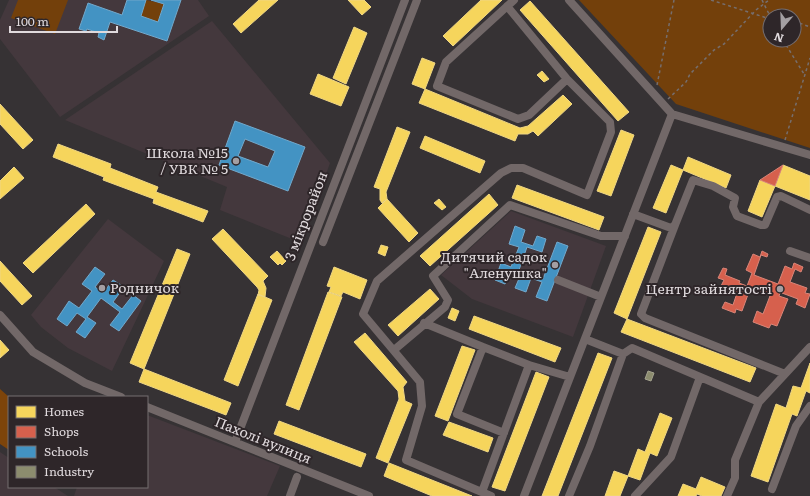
<svg xmlns="http://www.w3.org/2000/svg" width="810" height="496" font-family="Literata,serif">
	<style>
		.built { fill: #44383d }
		.green { fill: #73400b; fill-rule: evenodd }
		.forest { fill: #7d440a }
		.homes { fill: #f6d55c; stroke: #efd683 }
		.shops { fill: #d6604d; stroke: #d98578 }
		.schools { fill: #4393c3; stroke: #72a8cb; fill-rule: evenodd }
		.industry { fill: #8c8c6e; stroke: #a5a38f }
		.lines { fill: none; stroke-linecap: round; stroke-linejoin: round }
		.path { stroke: #766e6e; stroke-width: 1.5; stroke-dasharray: 3 3; stroke-linecap: butt }
		.minor { stroke: #726868; stroke-width: 8 }
		.poi-dot { fill: #a49fa2; stroke: #2e2629; stroke-width: 1.5 }
		.labels { text-anchor: middle; stroke-width: 4; stroke-linejoin: round; paint-order: stroke }
		.poi-label { font-size: 14px; fill: #e0dadd; stroke: #2e2629; text-anchor: end }
		.street-label { font-size: 14px; fill: #e0dadd; stroke: #2e2629 }
	</style>
	<rect width="100%" height="100%" fill="#363234"/>
	<path class="built" d="M9,0H198L209,16L60,117L0,39V20Z
		M212,21L330,163L302,243L220,210L227,187L65,120Z
		M511,211L606,246L573,337L472,299L441,275Z
		M108,219L164,261L112,371L68,348L41,327L31,315Z
		M147,415L280,466L267,496H74L77,487H147Z
		M0,452L9,458V487H54L68,496H0Z"/>
	<path class="green" d="M18,0H68L55,34L11,18Z
		M146,0L164,4L158,22L141,16Z
		M579,0H810V148L676,104ZM770,16H794V40H770Z"/>
	<path class="forest" d="M0,389L9,397V450L0,444Z"/>
	<path class="homes" d="M259,0H278L241,33L233,24Z
		M348,0H364L371,7L362,15Z
		M481,0H502L453,46L443,36Z
		M530,1L629,112L618,121L520,10Z
		M354,27L367,33L346,84L333,78Z
		M422,58L435,63L425,89L412,84Z
		M542,71L549,79L544,82L537,75Z
		M318,74L349,87L341,106L310,94Z
		M425,89L520,128L528,126L563,95L572,104L538,136L533,131L528,134H518L515,141L419,103Z
		M0,104L33,140L23,149L0,124Z
		M397,127L410,132L386,192L387,199L382,203L380,200V189L374,187Z
		M621,130L634,135L611,196L597,191Z
		M425,136L485,161L480,173L420,148Z
		M58,144L111,164L110,168L158,187L156,192L208,211L203,222L153,203L154,199L103,180L104,177L53,157Z
		M688,157L731,175L726,188L683,170L666,213L653,208L671,165L683,170Z
		M783,165L810,176V200L775,186Z
		M14,167L24,178L0,199V181Z
		M760,180L775,186L762,217L748,211Z
		M517,185L604,217L599,230L512,198Z
		M489,194L498,205L430,266L420,256Z
		M387,199L418,233L409,242L378,208Z
		M439,199L446,207L442,210L434,203Z
		M86,204L95,214L33,273L23,263Z
		M648,227L661,232L627,319L614,313Z
		M223,229L268,276L263,281L266,288L265,297L258,295L259,290L257,287L212,239Z
		M381,245L388,247L385,256L378,253Z
		M177,249L190,254L144,369L130,363Z
		M277,251L286,261L282,265L280,263L278,265L270,257Z
		M0,261L32,296L22,305L0,281Z
		M334,267L367,280L360,299L343,292L341,296L329,292L331,287L327,286Z
		M430,289L439,299L398,336L388,325Z
		M328,292L342,297L299,410L286,405Z
		M258,294L272,300L238,386L224,380Z
		M452,308L459,311L455,321L448,318Z
		M474,316L561,348L555,362L469,329Z
		M627,319L756,368L750,382L621,332Z
		M365,333L407,382L403,387L405,401L412,404L388,463L376,458L399,399L398,391L354,342Z
		M0,340L9,350L0,358Z
		M462,346L475,350L448,421L435,416Z
		M598,353L612,358L558,496H542Z
		M810,363V393L806,391L797,416L792,414L768,482L751,476L776,404L786,408L793,386L801,388Z
		M144,369L231,403L226,415L139,382Z
		M536,372L549,377L505,491L492,487Z
		M660,413L672,418L657,456L650,453L640,480L628,476L638,449L645,452Z
		M279,421L366,454L361,467L274,434Z
		M449,422L493,438L488,452L443,435Z
		M389,463L472,496H432L384,476Z
		M614,471L628,476L620,496H605Z
		M701,477L725,487L721,496H702L697,494L696,496H678L683,484L696,489Z"/>
	<path class="shops" d="M783,165L775,186L760,180Z
		M762,251L768,254L767,257L761,255L754,275L778,284L785,266L792,269L794,263L803,267L801,272L795,269L790,282L807,288L805,293L810,294L805,308L796,304L798,299L782,293L783,291L781,290L779,296L788,299L777,326L771,324L769,328L753,322L757,311L763,314L770,296L750,289L742,311L736,309L735,313L722,308L725,302L733,305L737,293L721,286L724,280L718,278L723,268L727,269L725,275L740,281L739,283L747,286L752,273L746,270L753,254L760,257Z"/>
	<path class="schools" d="M127,0H146L141,16L158,22L164,4L151,0H181L167,41L110,22L104,40L98,37L99,33L87,29L86,31L79,29L88,3L122,15Z
		M235,121L305,147L288,191L219,165ZM245,139L275,151L268,167L238,156Z
		M515,226L525,230L521,242L533,246L537,236L546,239L542,252L527,247L519,270L543,279L557,242L568,246L547,301L536,297L542,282L531,278L526,292L515,288L521,274L510,270L505,284L495,280L501,263L511,267L519,247L509,244Z
		M95,267L105,274L95,287L103,293L113,280L124,287L113,302L122,309L133,295L141,301L119,331L110,325L120,312L101,298L87,317L96,323L85,338L76,332L86,319L77,313L67,326L57,319L69,301L79,308L92,291L82,284Z"/>
	<path class="industry" d="M648,371L654,373L651,381L645,379Z"/>
	<g class="lines">
		<path class="path" d="M711,0L770,19
			M762,0L770,16
			M794,21L810,27
			M783,40L804,74
			M657,85L674,0
			M668,99L686,82L690,74L714,50L724,44L756,10L769,0
			M785,140L810,58"/>
		<path class="minor" d="M514,0L446,62L437,86L518,119L529,115L567,79
			M569,0L672,114L810,155
			M633,214L671,228L675,225L693,180L713,186L735,198L733,207L737,216L761,225H765L777,197L781,196L810,210
			M675,225L641,314L645,318L785,374
			M323,242L417,0
			M790,251L810,258
			M558,280L601,297
			M0,315L33,352L85,383L121,397
			M424,323L483,347
			M585,339L623,354L632,348L759,402L810,347
			M394,350L445,307L448,300L433,276L510,205L601,236H625
			M529,365L570,377
			M147,407L369,496
			M235,442L405,0
			M772,489L796,426L810,406
			M482,492L529,365L483,347L457,414L504,433
			M290,496L297,477
			M491,496L406,460L422,406L420,382L363,314L377,281L501,173L511,168H523L587,195L611,132L610,122L567,79L507,6
			M524,496L672,114
			M569,496L590,446L623,354
			M635,496L671,457L700,377
			M727,496L735,478V460L759,402"/>
	</g>
	<g class="poi-dot">
		<circle cx="236" cy="161" r="4"/>
		<circle cx="555" cy="265" r="4"/>
		<circle cx="102" cy="288" r="4"/>
		<circle cx="780" cy="289" r="4"/>
	</g>
	<g class="labels">
		<g class="poi-label">
			<text x="228" y="158">Школа №15<tspan x="228" dy="16">/ УВК № 5</tspan></text>
			<text x="547" y="262">Дитячий садок<tspan x="547" dy="16">"Аленушка"</tspan></text>
			<text x="110" y="293" text-anchor="start">Родничок</text>
			<text x="772" y="294">Центр зайнятості</text>
		</g>
		<g class="street-label">
			<text transform="translate(306 216) rotate(-69)" y="5">3 мікрорайон</text>
			<text transform="translate(263 440) rotate(22)" y="5">Пахолі вулиця</text>
		</g>
	</g>
	<rect x="8" y="396" width="140" height="92" fill="#2e2629" stroke="#756e71"/>
	<rect x="16" y="406" width="20" height="12" fill="#f6d55c" stroke="#756e71"/>
	<text x="44" y="416" font-size="12" fill="#e0dadd">Homes</text>
	<rect x="16" y="426" width="20" height="12" fill="#d6604d" stroke="#756e71"/>
	<text x="44" y="436" font-size="12" fill="#e0dadd">Shops</text>
	<rect x="16" y="446" width="20" height="12" fill="#4393c3" stroke="#756e71"/>
	<text x="44" y="456" font-size="12" fill="#e0dadd">Schools</text>
	<rect x="16" y="466" width="20" height="12" fill="#8c8c6e" stroke="#756e71"/>
	<text x="44" y="476" font-size="12" fill="#e0dadd">Industry</text>
	<g transform="translate(782 28) rotate(199)"><circle r="19" fill="#2e2629" stroke="#756e71"/>
	<path d="M0-3L7 15L0 10L-7 15Z" fill="#a49fa2"/>
	<text y="-6" font-size="11" font-weight="bold" text-anchor="middle" fill="#e0dadd">N</text>
	</g>
	<path d="M10 26v6h107v-6" fill="none" stroke="#e0dadd" stroke-width="2"/>
	<text x="16" y="26" font-size="12" fill="#e0dadd" stroke="#2e2629" stroke-width="3" paint-order="stroke">100 m</text>
</svg>
